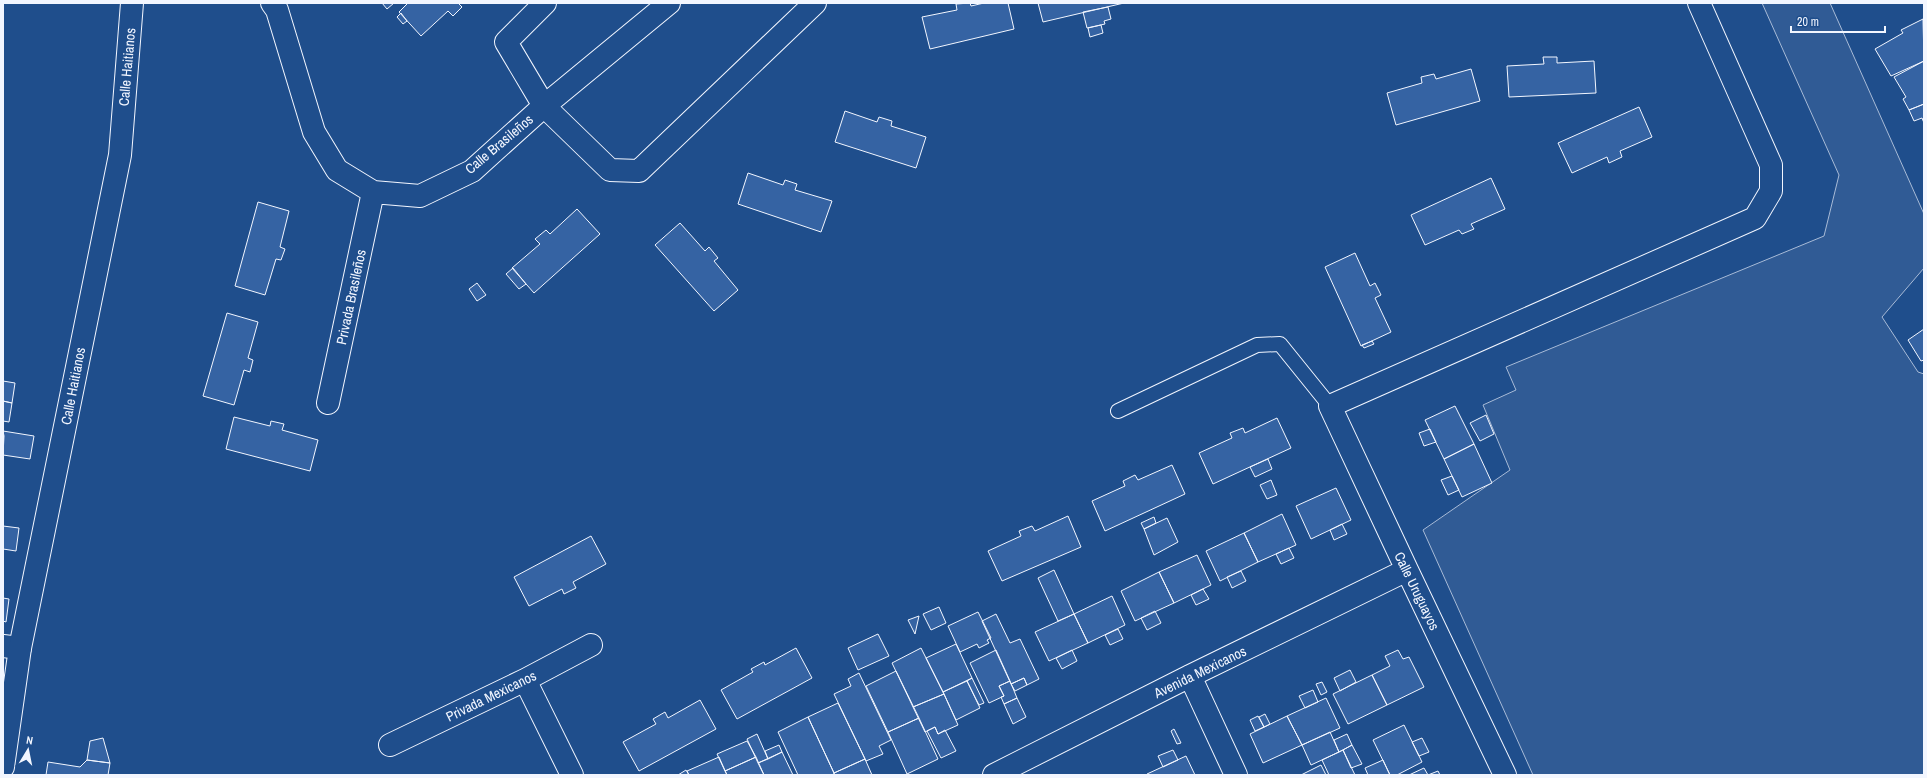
<svg xmlns="http://www.w3.org/2000/svg" width="1927" height="778" font-family="'Archivo Narrow',sans-serif">
	<style>
		.built { fill: #305b95; stroke: #a8bbd7 }
		.building { fill: #3563a3; stroke: #f2f6ff }
		.lines { fill: none; stroke-linecap: round; stroke-linejoin: round }
		.lane-casing { stroke: #f2f6ff; stroke-width: 16 }
		.street-casing { stroke: #f2f6ff; stroke-width: 24 }
		.secondary-casing { stroke: #f2f6ff; stroke-width: 24 }
		.lane { stroke: #1f4e8c; stroke-width: 14 }
		.street { stroke: #1f4e8c; stroke-width: 22 }
		.secondary { stroke: #1f4e8c; stroke-width: 22 }
		.labels { text-anchor: middle; stroke-width: 3; stroke-linejoin: round; paint-order: stroke }
		.street-label { font-size: 14px; fill: #f2f6ff; stroke: #1f4e8c }
	</style>
	<rect width="100%" height="100%" fill="#1f4e8c"/>
	<path class="built" d="M1762,3H1830L1924,214V268L1882,317L1918,372L1924,374V775H1533L1423,530L1510,470L1483,405L1516,390L1506,367L1824,236L1839,175Z"/>
	<path class="building" d="M382,3H394L387,9Z
		M408,3H458L462,7L453,16L448,11L421,36L399,12Z
		M970,3L971,6L984,3H1008L1014,29L930,49L922,17L957,10L956,4Z
		M1038,3H1124L1043,22Z
		M1108,7L1111,19L1104,21L1105,24L1087,28L1083,12Z
		M401,13L407,21L403,24L397,17Z
		M1923,19L1924,61L1891,76L1875,49L1903,33L1901,30Z
		M1101,25L1103,33L1090,37L1088,28Z
		M1543,57H1557V63L1594,61L1596,93L1509,97L1507,66L1544,64Z
		M1924,61V104L1909,110L1903,99L1906,97L1894,77Z
		M1471,69L1480,101L1396,125L1387,93L1422,83L1421,77L1434,74L1436,79Z
		M1924,104V123L1922,118L1914,121L1909,110Z
		M1639,107L1652,137L1620,151L1622,157L1609,163L1607,157L1572,173L1558,143Z
		M845,111L877,122L879,117L892,121L891,126L926,137L916,168L835,142Z
		M748,173L783,185L785,180L797,184L795,190L832,201L821,232L738,204Z
		M1491,178L1505,209L1471,224L1474,229L1462,234L1459,230L1425,245L1411,215Z
		M258,202L289,211L280,247L285,249L281,260L276,259L265,295L235,286Z
		M577,209L600,234L534,293L512,268L540,244L535,239L546,230L550,234Z
		M680,223L705,251L709,247L718,258L714,261L738,290L714,311L655,245Z
		M1355,253L1370,286L1375,283L1381,295L1375,298L1391,332L1361,346L1325,267Z
		M513,268L526,284L519,289L506,274Z
		M477,283L486,295L477,301L469,289Z
		M227,313L258,322L248,358L253,360L250,372L244,370L234,405L203,396Z
		M1924,329V360L1921,361L1908,340Z
		M1372,341L1374,344L1364,348L1362,345Z
		M3,381L15,383L12,403L3,401Z
		M3,401L12,403L9,422L3,421Z
		M1455,406L1474,444L1444,459L1425,420Z
		M1486,415L1494,434L1480,441L1470,423Z
		M234,417L270,426L271,421L284,424L282,430L318,440L310,471L226,449Z
		M1277,418L1291,448L1213,484L1199,453L1232,438L1230,433L1243,428L1245,433Z
		M1430,429L1436,442L1424,446L1419,433Z
		M3,431L34,436L30,459L3,455L4,436Z
		M1474,444L1492,483L1462,497L1444,459Z
		M1268,459L1272,469L1255,477L1250,467Z
		M1172,465L1185,494L1105,531L1092,501L1125,486L1123,481L1135,475L1138,480Z
		M1452,476L1459,490L1448,495L1441,480Z
		M1271,480L1277,495L1267,499L1260,485Z
		M1336,488L1351,520L1311,539L1296,506Z
		M1282,514L1296,545L1258,562L1244,533Z
		M1068,516L1081,547L1002,581L988,551L1021,536L1019,531L1032,526L1035,531Z
		M1154,517L1156,523L1144,529L1141,523Z
		M1167,518L1178,542L1154,555L1144,529Z
		M1342,524L1347,534L1334,540L1330,530Z
		M3,526L19,528L16,551L3,549Z
		M1244,533L1258,562L1220,581L1206,551Z
		M591,536L606,564L573,582L576,588L564,594L562,589L529,606L514,577Z
		M1289,548L1294,558L1281,564L1276,554Z
		M1197,555L1211,585L1174,603L1159,572Z
		M1054,570L1074,614L1058,621L1038,578Z
		M1241,571L1246,581L1232,588L1227,577Z
		M1159,572L1174,603L1135,621L1121,591Z
		M1203,589L1209,599L1196,605L1191,595Z
		M1112,596L1125,625L1088,643L1074,614Z
		M3,598L9,599L6,622L3,621Z
		M939,607L946,623L931,630L923,614Z
		M1155,611L1161,623L1147,630L1141,618Z
		M978,612L991,638L987,640L989,643L979,648L977,644L960,652L948,626Z
		M996,614L1010,643L1020,639L1039,679L1027,685L1024,678L1011,684L982,621Z
		M1074,614L1088,643L1049,661L1035,632Z
		M919,616L915,634L908,620Z
		M1118,629L1123,639L1110,645L1105,635Z
		M878,634L889,656L858,670L848,648Z
		M956,644L972,678L943,692L926,658Z
		M796,648L812,678L737,719L721,690L753,672L751,669L764,662L765,665Z
		M921,648L944,694L913,707L892,663Z
		M996,650L1010,681L999,686L1004,696L989,703L970,663Z
		M1072,650L1077,661L1062,669L1056,658Z
		M1398,650L1403,659L1409,657L1424,687L1387,705L1372,675L1390,666L1385,656Z
		M1350,670L1356,682L1340,691L1334,678Z
		M896,671L919,718L888,732L866,686Z
		M859,673L891,740L879,746L883,754L866,761L834,694L851,686L848,679Z
		M1372,675L1387,705L1348,724L1333,694Z
		M972,678L984,703L979,705L967,681Z
		M1024,678L1027,685L1015,691L1011,684Z
		M967,681L980,708L956,720L943,692Z
		M1010,681L1017,698L1004,704L1001,697L1004,696L999,686Z
		M1322,682L1327,692L1321,695L1316,684Z
		M1313,690L1318,702L1305,708L1299,696Z
		M944,694L958,725L938,734L935,727L925,732L913,707Z
		M1017,698L1026,717L1013,724L1004,704Z
		M1326,698L1340,728L1302,745L1287,716Z
		M700,700L716,729L639,771L623,742L656,724L653,719L665,712L668,718Z
		M838,703L865,759L834,773L808,717Z
		M1265,714L1270,724L1264,727L1259,717Z
		M1258,716L1264,727L1255,731L1250,720Z
		M1287,716L1302,745L1263,763L1250,734Z
		M808,717L834,773V775H798L778,732Z
		M919,718L938,759L907,774L888,732Z
		M1404,725L1422,762L1397,775H1390L1373,740Z
		M935,727L938,734L945,730L956,751L941,758L927,731Z
		M1174,729L1181,743L1177,744L1171,731Z
		M1330,732L1339,752L1311,765L1302,745Z
		M757,734L768,759L758,763L747,739Z
		M1347,734L1352,745L1339,752L1334,740Z
		M103,738L110,763L87,760L90,741Z
		M1422,738L1429,752L1419,756L1412,742Z
		M747,741L756,757L725,771L717,754Z
		M779,745L782,752L768,759L765,751Z
		M1352,745L1362,764L1351,768L1343,750Z
		M1173,750L1178,760L1163,767L1158,756Z
		M1343,750L1355,775H1329L1322,760Z
		M782,752L793,775H764L758,763Z
		M1186,756L1195,775H1147V774Z
		M719,757L727,775H689L687,771Z
		M756,757L764,775H727L725,771Z
		M865,759L872,775H834V773Z
		M87,760L110,763L108,775H46L48,762L80,767Z
		M1383,760L1390,775H1368L1365,768Z
		M1321,765L1326,775H1301Z
		M1424,768L1428,775H1409Z
		M686,770L689,775H678Z
		M1438,771L1440,775H1428Z"/>
	<g class="lines">
		<defs>
			<path id="lane" d="M1118,411L1257,345L1280,344L1330,406"/>
			<path id="street" d="M272,3L277,10L314,132L337,170L373,192L420,196L472,171L544,106L669,3
				M545,3L506,42L544,106L610,170L639,171L815,3
				M328,403L373,192
				M3,646L20,648
				M1190,676L1236,775
				M525,680L572,775
				M390,745L525,680L591,645
				M994,775L1190,676L1407,570
				M1505,775L1407,570L1330,406L1755,218L1771,191V165L1699,3"/>
			<path id="secondary" d="M3,767L20,648L120,155L132,3"/>
		</defs>
		<use href="#lane" class="lane-casing"/>
		<use href="#street" class="street-casing"/>
		<use href="#secondary" class="secondary-casing"/>
		<use href="#lane" class="lane"/>
		<use href="#street" class="street"/>
		<use href="#secondary" class="secondary"/>
	</g>
	<g class="labels">
		<g class="street-label">
			<text transform="translate(127 67) rotate(-85)" y="5">Calle Haitianos</text>
			<text transform="translate(499 144) rotate(-40)" y="5">Calle Brasileños</text>
			<text transform="translate(351 297) rotate(-78)" y="5">Privada Brasileños</text>
			<text transform="translate(73 386) rotate(-79)" y="5">Calle Haitianos</text>
			<text transform="translate(1417 591) rotate(64)" y="5">Calle Uruguayos</text>
			<text transform="translate(1200 672) rotate(-26)" y="5">Avenida Mexicanos</text>
			<text transform="translate(491 696) rotate(-26)" y="5">Privada Mexicanos</text>
		</g>
	</g>
	<rect width="1927" height="778" fill="none" stroke="#f2f6ff" stroke-width="8"/>
	<g transform="translate(28 750) rotate(10)" stroke="#1f4e8c" stroke-width="3" paint-order="stroke">
	<path d="M0-3L7 15L0 10L-7 15Z" fill="#f2f6ff"/>
	<text y="-6" font-size="11" font-weight="bold" text-anchor="middle" fill="#f2f6ff">N</text>
	</g>
	<path d="M1791 26v6h94v-6" fill="none" stroke="#f2f6ff" stroke-width="2"/>
	<text x="1797" y="26" font-size="12" fill="#f2f6ff" stroke="#1f4e8c" stroke-width="3" paint-order="stroke">20 m</text>
</svg>
